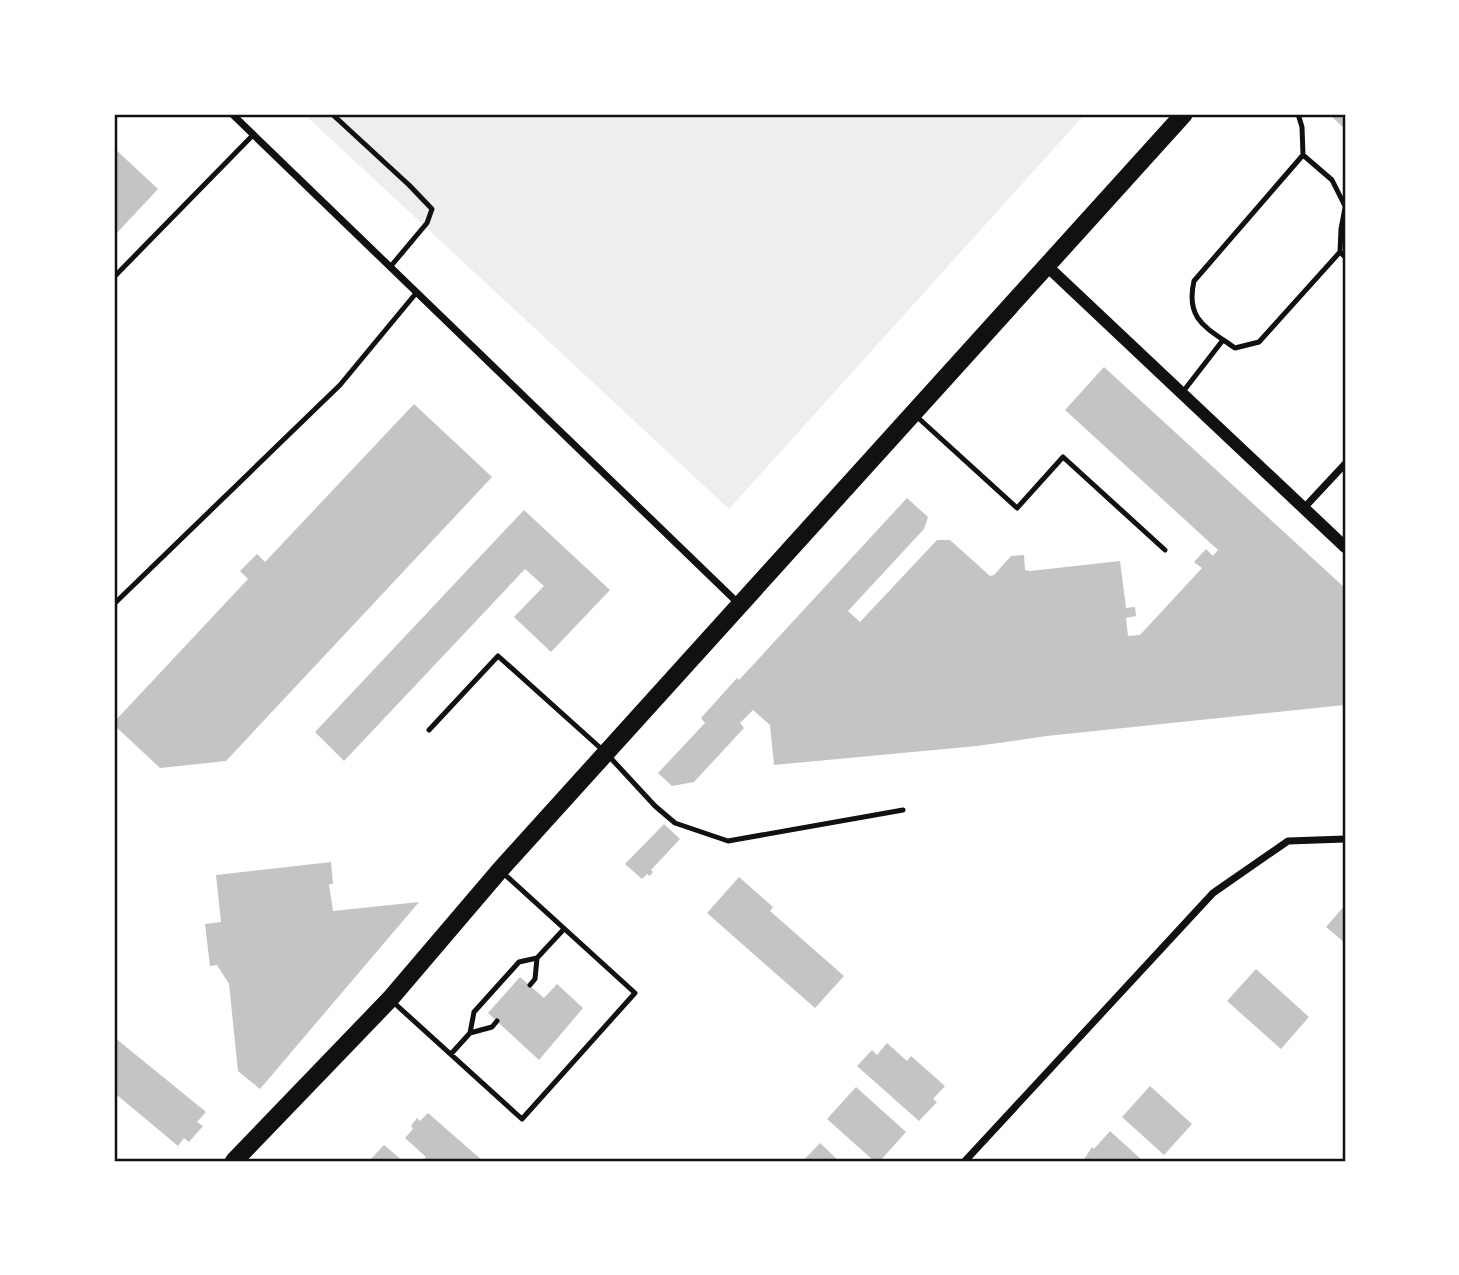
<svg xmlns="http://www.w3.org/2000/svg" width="1459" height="1275" font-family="Commissioner,sans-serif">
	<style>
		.green { fill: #eee }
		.building { fill: #c4c4c4 }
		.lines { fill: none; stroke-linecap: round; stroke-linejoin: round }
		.service { stroke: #111; stroke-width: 5 }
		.minor { stroke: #111; stroke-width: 7 }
		.tertiary { stroke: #111; stroke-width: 12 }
		.primary { stroke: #111; stroke-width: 18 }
		.neatline { fill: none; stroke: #111; stroke-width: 2.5 }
	</style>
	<rect width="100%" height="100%" fill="#fff"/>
	<path class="green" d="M304,114H1085L729,509Z"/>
	<path class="building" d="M1329,114H1345V129Z
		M114,148L158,189L114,236Z
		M1104,367L1345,588V705L1047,736L977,746L774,765L770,725L753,710L740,723L744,728L694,782L672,786L658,773L705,723L701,718L737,678L739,680L907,498L928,517L924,529L848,611L860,622L937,540H950L990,576L994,575L1011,556L1024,555L1025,570L1030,571L1120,561L1126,608L1135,607L1136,616L1126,618L1128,636L1140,635L1202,568L1194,562L1206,549L1213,556L1218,550L1065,410Z
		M414,404L492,477L226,761L160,768L114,725V722L248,579L240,571L257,554L265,562Z
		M524,510L610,590L551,652L514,617L544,586L525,569L344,761L315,732Z
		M664,824L680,839L651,870L653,872L650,876L647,874L642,879L625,864Z
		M331,862L333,884H329L333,911L419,902L260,1089L238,1071L229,984L217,965L210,966L205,924L221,922L216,875Z
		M739,877L773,907L770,911L844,976L815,1008L707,913Z
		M1345,905V943L1326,927Z
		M1256,969L1309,1017L1281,1049L1227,1001Z
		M520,977L544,998L557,984L583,1008L539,1060L488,1013Z
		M114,1037L206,1112L197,1122L203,1126L189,1142L184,1138L178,1146L117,1095H114Z
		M887,1043L907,1061L911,1056L945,1086L933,1099L937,1102L919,1121L857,1066L872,1050L877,1055Z
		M1150,1086L1192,1124L1164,1155L1122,1117Z
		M856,1087L906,1132L880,1161H874L827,1119Z
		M428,1113L483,1161H426L424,1159L426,1157L405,1138L413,1129L411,1126L417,1118L420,1121Z
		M1110,1131L1143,1161H1083L1092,1147L1094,1149Z
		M820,1143L839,1161H803Z
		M384,1145L403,1161H369Z"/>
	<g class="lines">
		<path class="service" d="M332,114L409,185L432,209L427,223L391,266
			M1298,114L1302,127L1303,155
			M1345,208L1341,229L1340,252L1345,257
			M1340,252L1259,342L1235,348C1207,328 1185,320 1194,281L1303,155L1332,180L1345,206
			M114,277L254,134
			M1182,393L1223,340
			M915,415L1017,508L1063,457L1165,550
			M114,604L340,385L417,292
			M429,730L498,656L606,753L655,806L675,823L728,841L903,810
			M530,985L535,979L537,958
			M392,1001L522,1119L635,993L502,872
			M470,1033L492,1027L497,1021
			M451,1054L470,1033L474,1012L519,962L537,958L564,929"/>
		<path class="minor" d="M232,114L739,604
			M1304,508L1345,464
			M965,1161L1213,893L1288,841L1345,839"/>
		<path class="tertiary" d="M1048,267L1345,547"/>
		<path class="primary" d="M234,1161L390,999L500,870L1184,114"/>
	</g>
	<rect width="1459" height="1275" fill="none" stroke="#ffffff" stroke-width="231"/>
	<rect x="116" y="116" width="1228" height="1044" class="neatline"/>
</svg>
